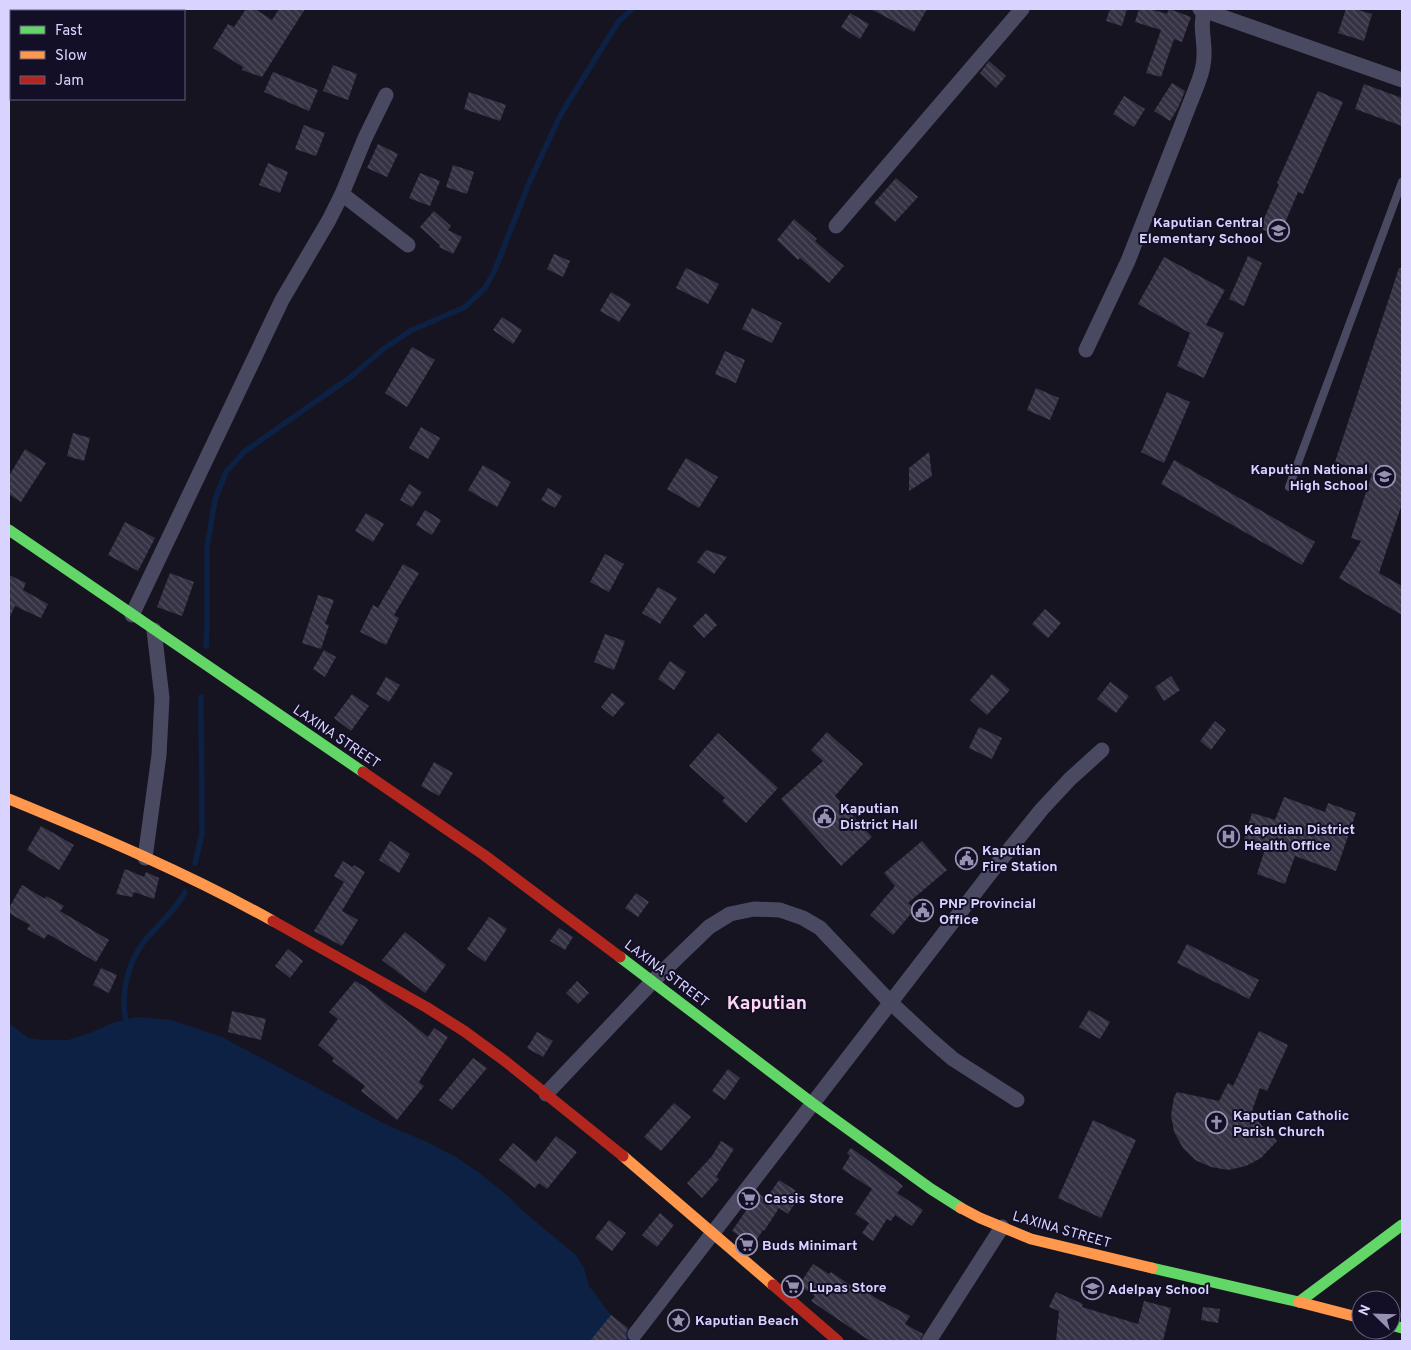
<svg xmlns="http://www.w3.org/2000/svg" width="1411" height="1350" font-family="Overpass,sans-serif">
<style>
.water{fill:#0d2144}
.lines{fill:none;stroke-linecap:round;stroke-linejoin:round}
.stream{stroke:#0d2144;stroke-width:5.5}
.building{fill:url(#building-back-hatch)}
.lane{stroke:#4a4962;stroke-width:8}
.street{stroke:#4a4962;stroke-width:15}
.fast{stroke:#63d668;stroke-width:11}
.slow{stroke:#ff974d;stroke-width:11}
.jam{stroke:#b3261e;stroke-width:11}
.labels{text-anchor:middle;stroke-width:4;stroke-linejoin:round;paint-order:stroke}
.poi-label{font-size:14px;font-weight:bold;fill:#d9d4ff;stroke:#130f26;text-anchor:start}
.street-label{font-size:14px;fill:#d9d4ff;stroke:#130f26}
.district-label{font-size:19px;font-weight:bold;fill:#ffd6f0;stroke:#130f26}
</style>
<defs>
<pattern id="building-back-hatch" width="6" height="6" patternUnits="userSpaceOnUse" patternTransform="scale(1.25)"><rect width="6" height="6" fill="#343243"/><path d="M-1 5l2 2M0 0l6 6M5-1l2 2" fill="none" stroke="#514f5f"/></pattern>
</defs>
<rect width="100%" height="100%" fill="#161421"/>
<polygon class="water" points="137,1017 172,1020 222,1037 381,1122 403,1132 427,1142 456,1157 478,1172 508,1196 524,1212 576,1255 584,1268 589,1286 611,1315 643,1341 9,1341 9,1023 28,1038 43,1040 68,1040 90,1033 115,1022"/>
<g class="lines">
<g class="stream">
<polyline points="206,646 207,626 207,547 215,500 226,472 244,452 352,376 382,350 410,331 465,307 485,288 494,272 529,183 561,114 618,22 632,9"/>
<polyline points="195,863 202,834 201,697"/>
<path d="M126,1020C120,993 128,961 146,939C159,924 176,910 185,892"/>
</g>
</g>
<g class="building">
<polygon points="246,9 255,9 272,20 279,9 305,9 262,77 242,70 243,67 213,48 228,24 234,27"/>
<polygon points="871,9 927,9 914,32"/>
<polygon points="1110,9 1127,9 1122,26 1106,21"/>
<polygon points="1139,9 1150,9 1167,14 1169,9 1191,17 1182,42 1174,39 1161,77 1146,73 1161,30 1135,22"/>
<polygon points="1346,9 1354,9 1372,14 1364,41 1338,33"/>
<polygon points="850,13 869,24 860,39 841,27"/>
<polygon points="989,61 1006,76 996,88 980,73"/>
<polygon points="333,65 357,74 348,100 323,91"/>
<polygon points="273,72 318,90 309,111 264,92"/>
<polygon points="1172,83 1185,91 1178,108 1170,121 1154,111"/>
<polygon points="1364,84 1402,98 1402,126 1355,109"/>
<polygon points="1318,91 1343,102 1303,194 1298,192 1279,237 1260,228 1279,184 1277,183"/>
<polygon points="469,92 506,105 500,121 464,109"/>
<polygon points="1124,96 1145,109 1134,127 1113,114"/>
<polygon points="304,125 325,133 316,156 295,149"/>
<polygon points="378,144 398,154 387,177 367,168"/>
<polygon points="268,163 288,172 280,193 259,185"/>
<polygon points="453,165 474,172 467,194 446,187"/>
<polygon points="420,173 440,181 430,206 409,198"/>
<polygon points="896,178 918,197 895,222 874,203"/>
<polygon points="434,211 451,226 448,230 462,237 453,254 439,247 440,245 420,227"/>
<polygon points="794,219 817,239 815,241 844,266 829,283 800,258 798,260 777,240"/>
<polygon points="554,254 570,261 563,277 547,269"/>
<polygon points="1248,256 1262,263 1244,306 1229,299"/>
<polygon points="1164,257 1225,290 1206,325 1224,333 1204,378 1177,366 1190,333 1138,304"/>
<polygon points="686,268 719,284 708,304 676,288"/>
<polygon points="1399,268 1402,268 1402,504 1379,573 1402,586 1402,615 1339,578 1361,541 1351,538 1372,474 1335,462"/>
<polygon points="611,292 631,304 619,322 600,311"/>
<polygon points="752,308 782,323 772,343 742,329"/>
<polygon points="502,317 522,330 513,344 493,330"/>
<polygon points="412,347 435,360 407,407 385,393"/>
<polygon points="725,351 745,360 736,383 715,374"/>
<polygon points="1036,388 1059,398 1050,420 1027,410"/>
<polygon points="1167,392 1190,402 1164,463 1141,452"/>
<polygon points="421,427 440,438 428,459 409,448"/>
<polygon points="73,433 90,438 84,461 67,456"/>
<polygon points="25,449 46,463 21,502 9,494 9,476"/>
<polygon points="929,452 932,476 909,491 909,468"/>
<polygon points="686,458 718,477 699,508 667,489"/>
<polygon points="1174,460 1315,542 1302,565 1161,484"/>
<polygon points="483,465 511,482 497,507 468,490"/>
<polygon points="409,484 422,492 412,507 400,500"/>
<polygon points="548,488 562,496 555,508 541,500"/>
<polygon points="425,510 441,520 432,535 416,525"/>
<polygon points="366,513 384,524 373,542 355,531"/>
<polygon points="125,522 155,538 138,571 108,555"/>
<polygon points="706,550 727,557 714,574 697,562"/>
<polygon points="605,554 624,564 609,592 590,582"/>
<polygon points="403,564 419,573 394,615 399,618 386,645 360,632 373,605 378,608"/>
<polygon points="170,573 194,582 182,616 157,607"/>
<polygon points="9,575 26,583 23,590 48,604 41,618 15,606 9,619"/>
<polygon points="658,587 677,598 660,624 642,613"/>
<polygon points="318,595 334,600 325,624 329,625 321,649 302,643"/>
<polygon points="1045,609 1061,623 1048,638 1032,624"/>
<polygon points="706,613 717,625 704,638 693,626"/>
<polygon points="605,634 625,641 614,670 594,662"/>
<polygon points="324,650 336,657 325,677 313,669"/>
<polygon points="670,661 686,672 674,690 658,679"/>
<polygon points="992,674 1010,690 987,715 970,700"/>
<polygon points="1171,676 1180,690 1164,701 1155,687"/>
<polygon points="386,677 400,685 389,702 376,694"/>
<polygon points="1110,682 1129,696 1116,713 1097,699"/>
<polygon points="612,693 625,703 613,717 601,707"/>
<polygon points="352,694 369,706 351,731 334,718"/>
<polygon points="1215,721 1226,730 1211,750 1200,741"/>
<polygon points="979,727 1002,738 992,759 969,748"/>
<polygon points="827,732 863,764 835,796 872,837 841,866 781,799 823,761 811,750"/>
<polygon points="718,733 778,788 746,823 722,801 725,798 689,766"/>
<polygon points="434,762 453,773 439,796 421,786"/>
<polygon points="1284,797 1325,812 1328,803 1356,813 1336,871 1295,856 1285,884 1257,874 1266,846 1244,840 1252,813 1275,820"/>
<polygon points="41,826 74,845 59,870 27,850"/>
<polygon points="390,841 410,854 399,873 379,860"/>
<polygon points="922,841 947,870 908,903 915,909 893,935 870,915 895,886 884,873"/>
<polygon points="343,861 352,867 354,865 365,872 342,911 358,920 342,946 314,931 344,882 334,876"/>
<polygon points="125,869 144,877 146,872 159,878 154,899 134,892 132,897 116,894"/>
<polygon points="22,885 45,899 46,896 64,906 60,911 109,940 96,962 48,934 44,939 27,929 30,925 9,913 9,908"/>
<polygon points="636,893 649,902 638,917 625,908"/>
<polygon points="489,917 507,929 485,962 467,949"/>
<polygon points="559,928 573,937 565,950 550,941"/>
<polygon points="405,932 446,965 425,993 382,960"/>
<polygon points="1187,944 1259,980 1249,999 1177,963"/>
<polygon points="288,949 303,961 290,978 275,966"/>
<polygon points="101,968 117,975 109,993 93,985"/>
<polygon points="355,981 364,986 428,1037 434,1028 448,1037 419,1082 424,1086 397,1120 361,1091 365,1086 332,1061 334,1058 318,1045 338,1019 329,1012"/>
<polygon points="577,981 589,993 578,1004 566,993"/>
<polygon points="1089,1010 1110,1022 1100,1039 1079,1027"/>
<polygon points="232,1011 266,1019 261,1040 228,1032"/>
<polygon points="1259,1031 1288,1045 1267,1091 1260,1088 1251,1114 1277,1141 1261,1158 1246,1166 1228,1170 1211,1167 1195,1160 1183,1148 1174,1132 1171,1115 1174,1097 1177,1092 1219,1101 1228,1083 1233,1086"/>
<polygon points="537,1032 553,1041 543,1057 527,1048"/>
<polygon points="473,1058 487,1068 452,1110 439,1100"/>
<polygon points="728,1069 740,1078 725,1100 712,1091"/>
<polygon points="674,1103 691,1117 661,1151 644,1137"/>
<polygon points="1093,1120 1136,1140 1101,1218 1058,1198"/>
<polygon points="556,1136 577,1152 547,1189 539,1183 535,1188 499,1160 513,1143 536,1162"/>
<polygon points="721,1141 734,1149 716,1177 719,1179 702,1198 687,1183 712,1156"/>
<polygon points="851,1148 897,1181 903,1186 897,1193 923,1210 912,1226 895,1215 891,1221 887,1219 873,1241 862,1233 869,1223 855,1214 872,1189 842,1169 850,1156 847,1153"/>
<polygon points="779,1180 801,1194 788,1214 779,1208 764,1231 763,1230 753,1245 732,1231 758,1193 766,1199"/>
<polygon points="660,1213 674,1225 657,1247 642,1235"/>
<polygon points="609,1220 626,1233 612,1251 595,1238"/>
<polygon points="813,1264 829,1274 831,1272 857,1290 859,1287 879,1300 910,1316 905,1324 923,1334 920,1341 870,1341 811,1301 815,1296 799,1285"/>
<polygon points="1056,1292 1083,1304 1082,1307 1138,1324 1144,1301 1171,1308 1163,1341 1056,1341 1059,1311 1049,1307"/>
<polygon points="1203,1307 1220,1309 1218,1323 1201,1320"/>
<polygon points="611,1315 628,1328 626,1333 627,1338 625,1341 590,1341"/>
</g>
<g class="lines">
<polyline class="lane" points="1289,487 1402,182"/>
<g class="street">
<polyline points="1200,9 1402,80"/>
<polyline points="342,194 408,245"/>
<polyline points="836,226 1022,9"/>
<path d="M1086,350L1128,261L1198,83C1201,75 1204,65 1204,56C1205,40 1199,25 1205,9"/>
<polyline points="132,615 282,300 329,220 342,194 365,138 386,95"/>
<polyline points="145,858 159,755 162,698 154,630"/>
<polyline points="546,1094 653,981 709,927 730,914 754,909 780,910 803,918 820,928 890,1002 931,1040 953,1059 1017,1100"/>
<polyline points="635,1334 995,867 1042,809 1070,779 1102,750"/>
<polyline points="929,1341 1002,1227"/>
</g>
<g class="fast">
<polyline points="9,530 363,772"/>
<polyline points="620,957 812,1103 931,1189 961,1208"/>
<polyline points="1152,1268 1299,1302"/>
<polyline points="1299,1302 1402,1225"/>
<polyline points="1391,1325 1402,1328"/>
</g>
<g class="slow">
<path d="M9,799C99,836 189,874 273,921"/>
<polyline points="623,1156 773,1285"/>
<polyline points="961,1208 980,1218 1031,1239 1152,1268"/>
<polyline points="1299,1302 1361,1318"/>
</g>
<g class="jam">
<polyline points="363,772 484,855 620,957"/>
<polyline points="273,921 426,1007 464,1031 505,1061 623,1156"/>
<polyline points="773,1285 838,1341"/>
</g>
</g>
<defs>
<symbol id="school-ring" viewBox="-11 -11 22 22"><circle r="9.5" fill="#130f26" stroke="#9591b1" stroke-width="1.5"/><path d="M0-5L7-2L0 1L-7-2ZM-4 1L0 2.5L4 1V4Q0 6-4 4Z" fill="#9591b1"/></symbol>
<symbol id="civic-ring" viewBox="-11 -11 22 22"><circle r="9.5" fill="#130f26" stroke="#9591b1" stroke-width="1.5"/><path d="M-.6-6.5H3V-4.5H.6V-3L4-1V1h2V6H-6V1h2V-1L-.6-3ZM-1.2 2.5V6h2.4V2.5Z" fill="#9591b1"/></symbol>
<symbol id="hospital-ring" viewBox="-11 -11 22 22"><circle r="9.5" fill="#130f26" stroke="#9591b1" stroke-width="1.5"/><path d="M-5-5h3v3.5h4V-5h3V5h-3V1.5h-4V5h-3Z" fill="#9591b1"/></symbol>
<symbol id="church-ring" viewBox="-11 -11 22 22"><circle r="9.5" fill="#130f26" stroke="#9591b1" stroke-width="1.5"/><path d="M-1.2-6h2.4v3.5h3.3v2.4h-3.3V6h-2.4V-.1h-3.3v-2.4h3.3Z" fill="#9591b1"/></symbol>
<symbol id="supermarket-ring" viewBox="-11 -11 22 22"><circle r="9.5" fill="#130f26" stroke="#9591b1" stroke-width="1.5"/><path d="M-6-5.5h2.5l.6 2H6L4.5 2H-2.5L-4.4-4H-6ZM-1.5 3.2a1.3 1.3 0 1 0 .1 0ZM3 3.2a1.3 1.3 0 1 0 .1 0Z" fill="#9591b1"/></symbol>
<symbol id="sight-ring" viewBox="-11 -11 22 22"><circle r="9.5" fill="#130f26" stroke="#9591b1" stroke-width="1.5"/><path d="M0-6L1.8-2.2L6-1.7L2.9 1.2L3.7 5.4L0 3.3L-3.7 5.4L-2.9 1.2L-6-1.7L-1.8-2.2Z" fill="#9591b1"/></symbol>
</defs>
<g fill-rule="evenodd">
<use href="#school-ring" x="1266" y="218" width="25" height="25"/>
<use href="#school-ring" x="1372" y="464" width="25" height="25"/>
<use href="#civic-ring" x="812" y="804" width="25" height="25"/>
<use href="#hospital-ring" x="1216" y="824" width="25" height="25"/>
<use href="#civic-ring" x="954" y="846" width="25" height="25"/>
<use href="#civic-ring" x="910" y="898" width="25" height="25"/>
<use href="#church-ring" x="1204" y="1110" width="25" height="25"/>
<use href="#supermarket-ring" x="736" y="1186" width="25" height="25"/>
<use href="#supermarket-ring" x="734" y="1232" width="25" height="25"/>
<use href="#supermarket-ring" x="780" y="1274" width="25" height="25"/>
<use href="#school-ring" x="1080" y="1276" width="25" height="25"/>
<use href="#sight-ring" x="666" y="1308" width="25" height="25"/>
</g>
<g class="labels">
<g class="poi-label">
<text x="1263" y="227" text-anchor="end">Kaputian Central<tspan x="1263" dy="16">Elementary School</tspan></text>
<text x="1368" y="474" text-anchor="end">Kaputian National<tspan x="1368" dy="16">High School</tspan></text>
<text x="840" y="813">Kaputian<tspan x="840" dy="16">District Hall</tspan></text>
<text x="1244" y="834">Kaputian District<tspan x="1244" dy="16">Health Office</tspan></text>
<text x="982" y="855">Kaputian<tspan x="982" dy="16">Fire Station</tspan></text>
<text x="939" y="908">PNP Provincial<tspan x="939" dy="16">Office</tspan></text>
<text x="1233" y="1120">Kaputian Catholic<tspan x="1233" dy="16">Parish Church</tspan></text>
<text x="764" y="1203">Cassis Store</text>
<text x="762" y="1250">Buds Minimart</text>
<text x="809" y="1292">Lupas Store</text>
<text x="1108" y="1294">Adelpay School</text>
<text x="695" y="1325">Kaputian Beach</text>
</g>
<g class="street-label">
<text transform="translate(337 736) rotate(34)" y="5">LAXINA STREET</text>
<text transform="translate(667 973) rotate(37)" y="5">LAXINA STREET</text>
<text transform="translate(1062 1229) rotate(16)" y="5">LAXINA STREET</text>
</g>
<g class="district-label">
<text x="767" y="1009">Kaputian</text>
</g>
</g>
<rect width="1411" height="1350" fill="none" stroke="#d9d4ff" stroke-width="20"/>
<rect x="10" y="10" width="175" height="90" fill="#130f26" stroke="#625e7d"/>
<rect x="20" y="26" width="25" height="8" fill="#63d668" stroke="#625e7d"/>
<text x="55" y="35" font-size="15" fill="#d9d4ff">Fast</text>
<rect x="20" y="51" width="25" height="8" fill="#ff974d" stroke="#625e7d"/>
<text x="55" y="60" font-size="15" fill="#d9d4ff">Slow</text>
<rect x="20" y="76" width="25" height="8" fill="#b3261e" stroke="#625e7d"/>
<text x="55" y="85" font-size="15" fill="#d9d4ff">Jam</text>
<g transform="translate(1376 1315) rotate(293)"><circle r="24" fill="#130f26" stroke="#625e7d"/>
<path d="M0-4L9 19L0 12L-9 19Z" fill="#9591b1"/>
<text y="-8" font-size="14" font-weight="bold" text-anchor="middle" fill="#d9d4ff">N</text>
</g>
</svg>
